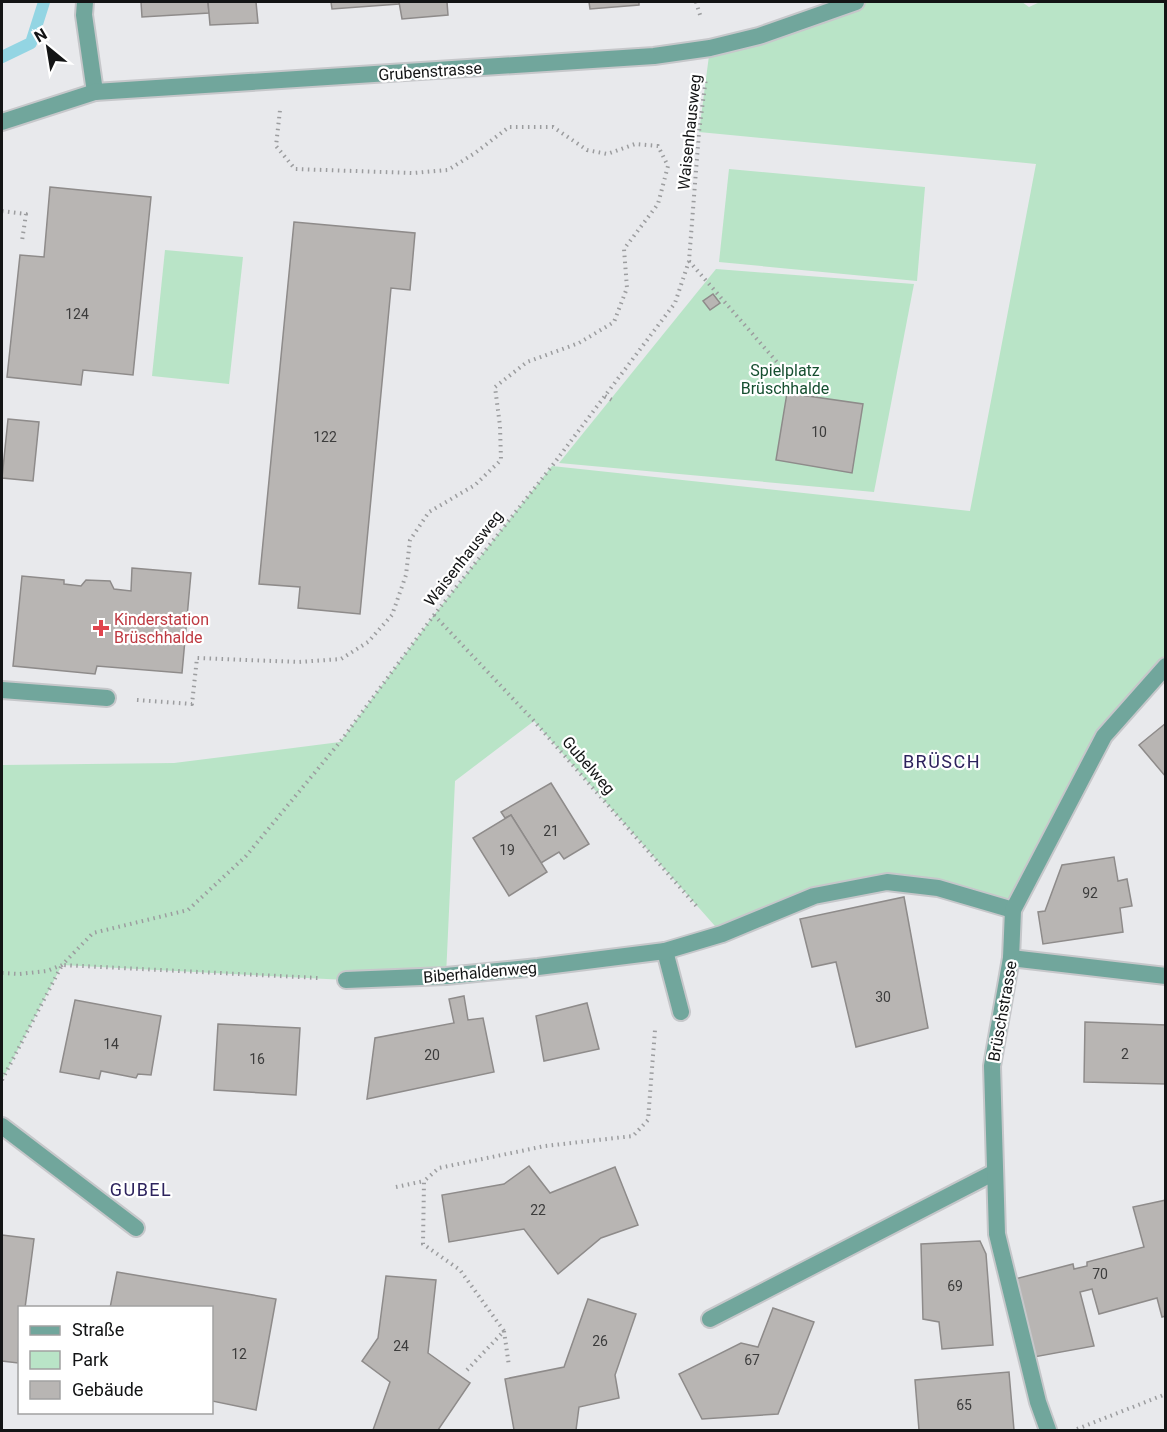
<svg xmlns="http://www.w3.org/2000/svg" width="1167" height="1432" font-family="Roboto,sans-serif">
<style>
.green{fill:#b9e4c7}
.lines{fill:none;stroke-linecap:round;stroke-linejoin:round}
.stream{stroke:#93d5e3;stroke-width:12}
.building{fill:#b8b5b3;stroke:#8e8b8a;stroke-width:1.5}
.service-casing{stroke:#c6c7ca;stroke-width:20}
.minor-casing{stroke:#c6c7ca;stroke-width:20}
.path{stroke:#9c9d9f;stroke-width:4;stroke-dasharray:1.5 4.5;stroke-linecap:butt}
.service{stroke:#71a69c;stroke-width:16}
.minor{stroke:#71a69c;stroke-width:16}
.health-dot{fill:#e0444e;stroke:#fff;stroke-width:2}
.labels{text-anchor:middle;stroke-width:4.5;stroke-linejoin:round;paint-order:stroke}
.number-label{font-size:14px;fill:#3c3c3c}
.street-label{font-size:16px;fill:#131415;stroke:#fff}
.park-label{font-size:16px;fill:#164f30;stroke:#fff}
.health-label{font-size:16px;fill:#be3a42;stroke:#fff;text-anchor:start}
.neighbourhood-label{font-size:18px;letter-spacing:1.5px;fill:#2d235d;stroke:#fff}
</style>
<rect width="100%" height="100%" fill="#e8e9ec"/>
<g class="green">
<polygon points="856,2 1022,2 1029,7 1040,2 1165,2 1165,666 1104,736 1013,910 887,882 722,934 534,721 455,781 446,976 346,980 62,965 2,1080 2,765 174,763 340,742 434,615 552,466 970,511 1036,164 699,132 710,48"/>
<polygon points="729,169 925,187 917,281 719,262"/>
<polygon points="165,250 243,257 229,384 152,376"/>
<polygon points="716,269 914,284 874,492 559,463"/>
</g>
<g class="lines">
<polyline class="stream" points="2,57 31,43 44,2"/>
</g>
<g class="building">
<polygon points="141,2 208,2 209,13 142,17"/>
<polygon points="208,2 256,2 258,23 210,25"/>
<polygon points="331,2 399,2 399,4 332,9"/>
<polygon points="399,2 447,2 448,15 402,19"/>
<polygon points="589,2 639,2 639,5 590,9"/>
<polygon points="50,187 151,197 133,375 83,370 81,385 7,377 20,255 44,257"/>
<polygon points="294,222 415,233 410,290 391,288 360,614 298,608 300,587 259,584"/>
<polygon points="713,294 720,303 710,310 703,301"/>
<polygon points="787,393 863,404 852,473 776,460"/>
<polygon points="8,419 39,422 33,481 2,478"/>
<polygon points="132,568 191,573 182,673 97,666 95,674 13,666 22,576 64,580 64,584 81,586 86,580 110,581 114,589 131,591"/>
<polygon points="1166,723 1166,777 1139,745"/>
<polygon points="551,783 589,844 564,859 559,852 541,863 511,815 505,818 501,812"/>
<polygon points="511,815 547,872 509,896 473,838"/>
<polygon points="1114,857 1118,881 1127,879 1132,906 1120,908 1123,932 1043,944 1038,912 1045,911 1062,865"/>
<polygon points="904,897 928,1028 856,1047 836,962 812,967 800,919"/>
<polygon points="464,996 468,1020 483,1018 494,1072 367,1099 375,1038 454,1023 449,999"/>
<polygon points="75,1000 161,1016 151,1075 138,1074 136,1078 101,1071 99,1079 60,1072"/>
<polygon points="587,1003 599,1049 544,1061 536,1016"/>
<polygon points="1085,1022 1166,1025 1166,1084 1084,1082"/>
<polygon points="218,1024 300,1028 296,1095 214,1090"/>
<polygon points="529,1166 550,1193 615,1167 638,1225 601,1238 558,1274 524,1229 449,1242 442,1195 504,1184"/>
<polygon points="1166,1200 1166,1316 1162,1317 1157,1298 1099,1314 1092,1289 1080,1292 1094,1346 1034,1357 1015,1279 1073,1264 1074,1269 1087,1266 1087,1262 1144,1247 1133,1207"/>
<polygon points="2,1235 34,1239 25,1308 20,1308 18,1363 2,1361"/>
<polygon points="980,1241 986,1254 993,1345 942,1349 939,1322 923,1319 921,1244"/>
<polygon points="117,1272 276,1299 256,1410 212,1401 212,1308 110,1308"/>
<polygon points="386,1276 436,1280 428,1353 470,1383 438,1430 373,1430 390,1382 362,1361 378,1338"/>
<polygon points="588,1299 636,1314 615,1375 619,1398 579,1407 576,1430 514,1430 505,1379 564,1367"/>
<polygon points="773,1308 814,1322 778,1414 702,1419 679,1374 741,1343 758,1347"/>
<polygon points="1009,1372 1014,1430 919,1430 915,1380"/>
</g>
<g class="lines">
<defs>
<g id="service">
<polyline points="2,690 107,698"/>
<polyline points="665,951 681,1012"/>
<polyline points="346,980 446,976 538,967 665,951 722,934 814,896 887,882 938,888 1013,910"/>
<polyline points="2,1126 136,1228"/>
<polyline points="710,1319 995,1172"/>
</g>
<g id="minor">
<polyline points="85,2 84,15 95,92"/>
<polyline points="2,122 95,92 654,56 710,48 759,36 856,2"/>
<polyline points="1011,958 1166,976"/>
<polyline points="1048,1430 1038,1402 997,1234 992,1066 1011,958 1013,910 1104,736 1166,666"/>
</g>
</defs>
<use href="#service" class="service-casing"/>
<use href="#minor" class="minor-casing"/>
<g class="path">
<polyline points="696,2 701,18"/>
<polyline points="2,211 26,214 22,241"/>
<polyline points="689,261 783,369"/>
<polyline points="605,396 612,400"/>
<polyline points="434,615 534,721 699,909"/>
<polyline points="137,700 192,704 197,658 299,662 341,659 368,642 392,615 406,575 410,540 429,512 475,485 501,460 500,426 495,387 527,362 579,343 614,322 627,288 624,249 658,204 668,166 658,146 635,144 607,154 587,150 553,127 509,127 475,153 448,170 413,173 295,169 276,146 280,110"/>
<polyline points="2,973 19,974 47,971 62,965 93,933 188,910 246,856 340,742 434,615 552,466 675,303 689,261 699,132 706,78"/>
<polyline points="2,1080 62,965 318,978"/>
<polyline points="396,1187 424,1181"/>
<polyline points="504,1331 509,1366"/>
<polyline points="467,1370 504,1331 460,1270 423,1244 424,1181 439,1168 545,1146 633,1136 648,1120 655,1030"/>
<polyline points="1077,1429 1166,1394"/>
</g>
<use href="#service" class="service"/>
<use href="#minor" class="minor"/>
</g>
<path class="health-dot" d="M98 619h6v6h6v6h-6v6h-6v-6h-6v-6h6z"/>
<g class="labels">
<g class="number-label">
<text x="77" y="319">124</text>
<text x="819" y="437">10</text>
<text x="325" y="442">122</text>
<text x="551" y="836">21</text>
<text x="507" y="855">19</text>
<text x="1090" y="898">92</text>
<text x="883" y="1002">30</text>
<text x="111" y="1049">14</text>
<text x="1125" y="1059">2</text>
<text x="432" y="1060">20</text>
<text x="257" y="1064">16</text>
<text x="538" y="1215">22</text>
<text x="1100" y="1279">70</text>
<text x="955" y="1291">69</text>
<text x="600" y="1346">26</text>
<text x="401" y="1351">24</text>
<text x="239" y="1359">12</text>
<text x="752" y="1365">67</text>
<text x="964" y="1410">65</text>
</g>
<g class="street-label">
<text transform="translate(430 71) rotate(-4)" y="6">Grubenstrasse</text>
<text transform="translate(689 132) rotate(-84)" y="6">Waisenhausweg</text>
<text transform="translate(463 558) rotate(-52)" y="6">Waisenhausweg</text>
<text transform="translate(589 765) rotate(49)" y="6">Gubelweg</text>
<text transform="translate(480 972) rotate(-5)" y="6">Biberhaldenweg</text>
<text transform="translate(1002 1011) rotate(-80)" y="6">Brüschstrasse</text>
</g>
<g class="park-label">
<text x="785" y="376">Spielplatz<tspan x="785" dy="18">Brüschhalde</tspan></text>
</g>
<g class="health-label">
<text x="114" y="625">Kinderstation<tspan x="114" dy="18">Brüschhalde</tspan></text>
</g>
<g class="neighbourhood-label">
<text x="942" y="768">BRÜSCH</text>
<text x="141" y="1196">GUBEL</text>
</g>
</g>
<rect width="1167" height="1432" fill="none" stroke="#131415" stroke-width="6"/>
<rect x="18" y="1306" width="195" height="108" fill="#ffffff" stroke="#a1a1a1" stroke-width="1.5"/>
<rect x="30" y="1326" width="30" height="9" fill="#71a69c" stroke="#a1a1a1" stroke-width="1.5"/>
<text x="72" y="1336" font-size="18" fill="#131415">Straße</text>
<rect x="30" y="1351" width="30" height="18" fill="#b9e4c7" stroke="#a1a1a1" stroke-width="1.5"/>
<text x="72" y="1366" font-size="18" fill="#131415">Park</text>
<rect x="30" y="1381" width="30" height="18" fill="#b8b5b3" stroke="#a1a1a1" stroke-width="1.5"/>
<text x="72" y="1396" font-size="18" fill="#131415">Gebäude</text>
<g transform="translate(48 48) rotate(330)" stroke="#ffffff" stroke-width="4.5" paint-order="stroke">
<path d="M0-4.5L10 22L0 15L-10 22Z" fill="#131415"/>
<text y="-9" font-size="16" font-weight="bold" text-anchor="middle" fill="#131415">N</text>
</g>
</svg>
